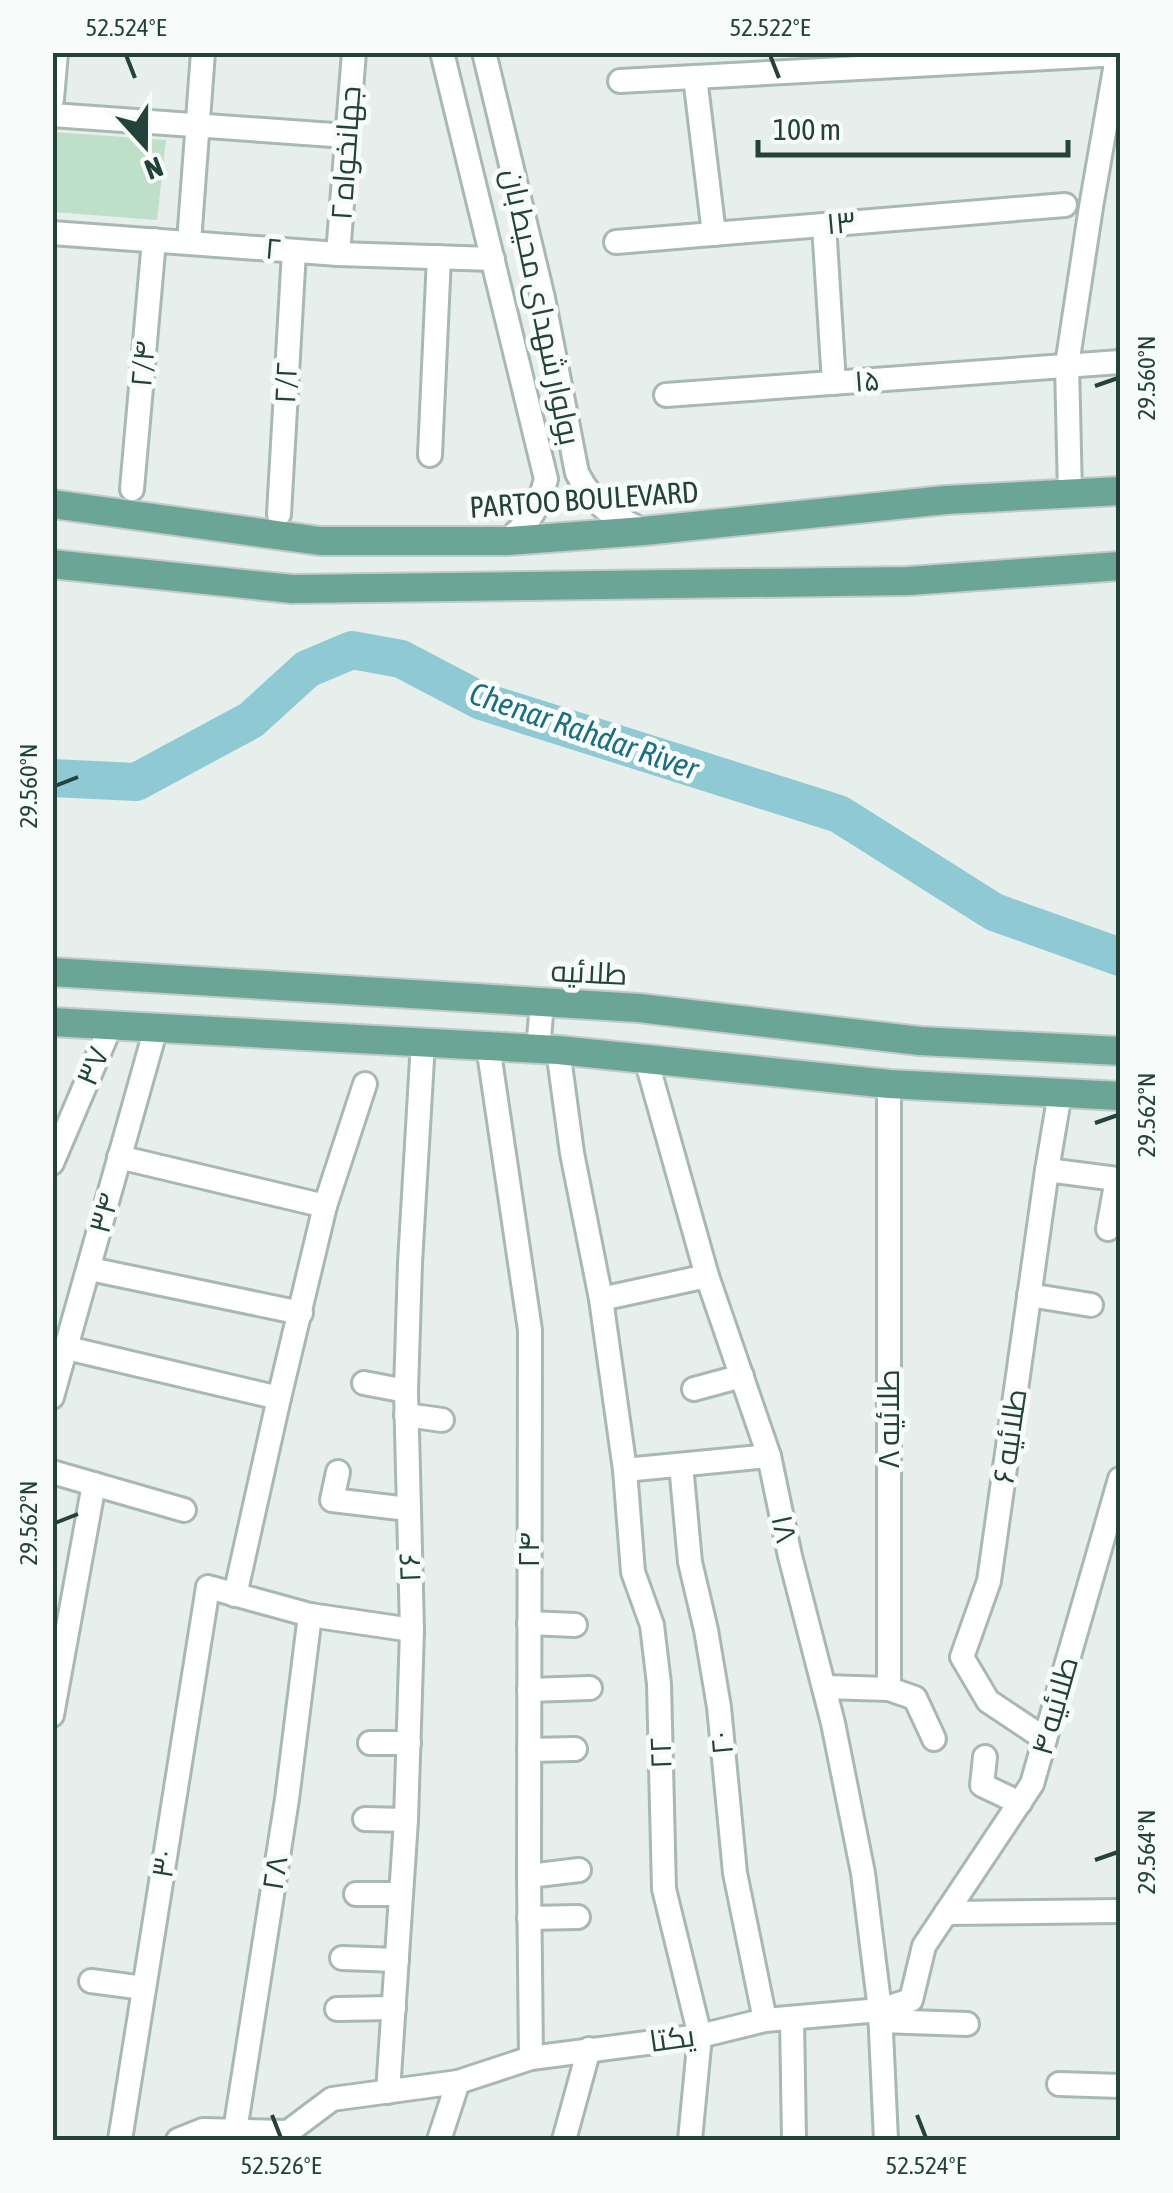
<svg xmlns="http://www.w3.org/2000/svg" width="1173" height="2193" font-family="'Asap Condensed',Cairo,sans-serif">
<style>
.green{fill:#bfe0c8}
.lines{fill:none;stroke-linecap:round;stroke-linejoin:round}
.river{stroke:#8ec9d4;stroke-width:38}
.minor-casing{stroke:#a8b8b2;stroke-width:28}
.major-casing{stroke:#c2cac8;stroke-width:32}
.minor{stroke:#fff;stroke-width:22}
.major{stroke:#6aa596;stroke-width:28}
.ticks{fill:none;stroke:#24423a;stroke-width:4}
.labels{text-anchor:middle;stroke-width:10;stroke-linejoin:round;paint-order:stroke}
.street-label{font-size:30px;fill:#24423a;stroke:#f7fbf9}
.water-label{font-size:32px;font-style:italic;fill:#1c6f80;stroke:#f7fbf9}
.neatline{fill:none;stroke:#24423a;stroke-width:4}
.ticks-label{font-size:25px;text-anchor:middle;fill:#24423a}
</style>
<rect width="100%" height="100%" fill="#e6efeb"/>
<polygon class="green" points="53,132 166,140 157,220 53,212"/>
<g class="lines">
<polyline class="river" points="52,778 136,782 251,720 307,669 352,650 401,659 481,701 839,814 994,912 1120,957"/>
<defs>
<g id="minor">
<path d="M442,52L546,479C538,510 531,520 507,541"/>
<path d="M484,52L543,298L577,473C594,506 611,515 644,531"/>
<polyline points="695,77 714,234"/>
<polyline points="620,81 1120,54"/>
<polyline points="52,99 56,52"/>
<polyline points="52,115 347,136"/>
<polyline points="824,225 834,383"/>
<polyline points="52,233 338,254 493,259"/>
<polyline points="189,242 203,52"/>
<polyline points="616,242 1065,205"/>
<polyline points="338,254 354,52"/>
<polyline points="666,395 1120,362"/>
<polyline points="430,455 439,257"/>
<polyline points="132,489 154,240"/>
<polyline points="1070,494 1067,365 1091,207 1118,52"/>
<polyline points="279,514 294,251"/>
<polyline points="488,1046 530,1330 529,1876 531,2058"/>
<polyline points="538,1050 542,1003"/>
<polyline points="558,1050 572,1153 601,1299 625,1470 633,1572 652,1625 659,1684 664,1889 700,2036 690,2140"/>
<polyline points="646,1059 707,1276 769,1456 790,1556 833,1723 863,1873 880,2010 886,2140"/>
<polyline points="119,1157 325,1206"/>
<polyline points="52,1163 111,1025"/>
<polyline points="1047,1170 1117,1179 1108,1229"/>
<polyline points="90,1269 301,1313"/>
<polyline points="1029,1295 1091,1305"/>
<polyline points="601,1299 707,1276"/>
<polyline points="67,1348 279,1398"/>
<polyline points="364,1383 406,1391"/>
<polyline points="694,1389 742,1376"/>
<polyline points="52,1397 156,1028"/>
<polyline points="406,1415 442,1420"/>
<polyline points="681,1465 690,1562 706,1630 719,1707 735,1873 765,2020"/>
<polyline points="625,1470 769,1456"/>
<polyline points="52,1472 184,1510"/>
<polyline points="338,1472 332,1500 408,1509"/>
<polyline points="235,1595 279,1398 325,1206 365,1084"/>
<polyline points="529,1623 575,1625"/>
<polyline points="824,1687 889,1689 889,1084"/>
<polyline points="889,1689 915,1698 934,1739"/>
<polyline points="529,1690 590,1688"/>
<polyline points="52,1715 94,1484"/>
<polyline points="1045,1739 988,1701 962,1657 989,1581 1047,1170 1060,1093"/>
<polyline points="370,1743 409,1743"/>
<polyline points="529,1750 575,1749"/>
<polyline points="985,1757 982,1785 1020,1803"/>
<polyline points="365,1819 406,1820"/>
<polyline points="529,1876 579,1870"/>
<polyline points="356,1894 401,1894"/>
<polyline points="946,1913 1120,1911"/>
<polyline points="529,1918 578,1917"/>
<polyline points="342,1958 397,1960"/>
<polyline points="91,1981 144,1988"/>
<polyline points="337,2009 394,2008"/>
<polyline points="792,2018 794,2140"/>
<polyline points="880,2021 967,2024"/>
<polyline points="1059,2084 1120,2086"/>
<polyline points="388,2092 406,1820 412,1630 406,1391 410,1263 423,1042"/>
<polyline points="235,2131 287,1799 310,1615"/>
<polyline points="120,2140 208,1587 310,1615 412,1630"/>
<polyline points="178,2140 203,2130 288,2132 332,2099 458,2082 531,2058 700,2036 765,2020 880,2010 911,2000 924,1946 1032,1784 1120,1479"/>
<polyline points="439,2140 458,2082"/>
<polyline points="564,2140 589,2049"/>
</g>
<g id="major">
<polyline points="52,504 320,541 507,541 644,531 945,500 1120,491"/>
<polyline points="52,564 292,589 908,581 1120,566"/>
<polyline points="52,972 639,1008 920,1041 1120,1051"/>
<polyline points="52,1022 558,1050 889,1084 1120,1096"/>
</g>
</defs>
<use href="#minor" class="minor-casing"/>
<use href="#major" class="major-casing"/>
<use href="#minor" class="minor"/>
<use href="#major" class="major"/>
</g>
<path class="ticks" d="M126,55L135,78M770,55L779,78M1095,386L1118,378M55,786L78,777M1095,1123L1118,1115M55,1523L78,1514M1095,1860L1118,1852M272,2115L281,2138M917,2115L926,2138"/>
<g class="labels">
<g class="street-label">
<text transform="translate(346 153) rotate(-86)" y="10">جهانخواه ۲</text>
<text transform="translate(841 223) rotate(-5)" y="10">۱۳</text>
<text transform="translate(273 249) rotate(5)" y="10">۲</text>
<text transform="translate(541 307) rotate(78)" y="10">بولوار شهدای محیط بان</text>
<text transform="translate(143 364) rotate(-85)" y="10">۲/۴</text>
<text transform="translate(867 381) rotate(-4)" y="10">۱۵</text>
<text transform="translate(286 383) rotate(-87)" y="10">۲/۲</text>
<text transform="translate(584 500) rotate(-4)" y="10">PARTOO BOULEVARD</text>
<text transform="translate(589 973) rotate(3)" y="10">طلائیه</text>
<text transform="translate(93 1066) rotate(-67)" y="10">۳۷</text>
<text transform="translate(104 1213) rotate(-75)" y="10">۳۴</text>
<text transform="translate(889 1419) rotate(-90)" y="10">طلائیه ۸</text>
<text transform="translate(1010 1436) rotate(-82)" y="10">طلائیه ۶</text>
<text transform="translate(784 1529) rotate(78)" y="10">۱۸</text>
<text transform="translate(529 1550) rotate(-90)" y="10">۲۴</text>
<text transform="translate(410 1567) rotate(-92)" y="10">۲۶</text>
<text transform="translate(1055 1706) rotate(-74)" y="10">طلائیه ۴</text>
<text transform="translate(722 1743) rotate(-95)" y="10">۲۰</text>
<text transform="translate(661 1753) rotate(-92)" y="10">۲۲</text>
<text transform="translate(164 1864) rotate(-81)" y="10">۳۰</text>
<text transform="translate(275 1873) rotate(-81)" y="10">۲۸</text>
<text transform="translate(672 2039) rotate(-8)" y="10">یکتا</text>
</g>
<g class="water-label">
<text transform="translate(584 731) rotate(19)" y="11">Chenar Rahdar River</text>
</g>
</g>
<rect width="1173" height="2193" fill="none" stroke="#f7fbf9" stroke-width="110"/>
<g transform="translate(145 145) rotate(159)" stroke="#f7fbf9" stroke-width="8" paint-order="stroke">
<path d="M0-8L18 38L0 25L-18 38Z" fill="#24423a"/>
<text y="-15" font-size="28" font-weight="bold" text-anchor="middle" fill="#24423a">N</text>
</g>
<path d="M758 140v15h310v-15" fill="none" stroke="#24423a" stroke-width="5"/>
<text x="773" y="140" font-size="30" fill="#24423a" stroke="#f7fbf9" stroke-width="8" paint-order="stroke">100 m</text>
<rect x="55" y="55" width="1063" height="2083" class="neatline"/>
<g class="ticks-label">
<text x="126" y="36">52.524°E</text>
<text x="770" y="36">52.522°E</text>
<text transform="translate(1146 378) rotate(-90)" y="9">29.560°N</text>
<text transform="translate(28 786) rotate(-90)" y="9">29.560°N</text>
<text transform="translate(1146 1115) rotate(-90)" y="9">29.562°N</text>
<text transform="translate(28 1523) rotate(-90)" y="9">29.562°N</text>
<text transform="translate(1146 1852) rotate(-90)" y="9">29.564°N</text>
<text x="281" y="2174">52.526°E</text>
<text x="926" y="2174">52.524°E</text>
</g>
</svg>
